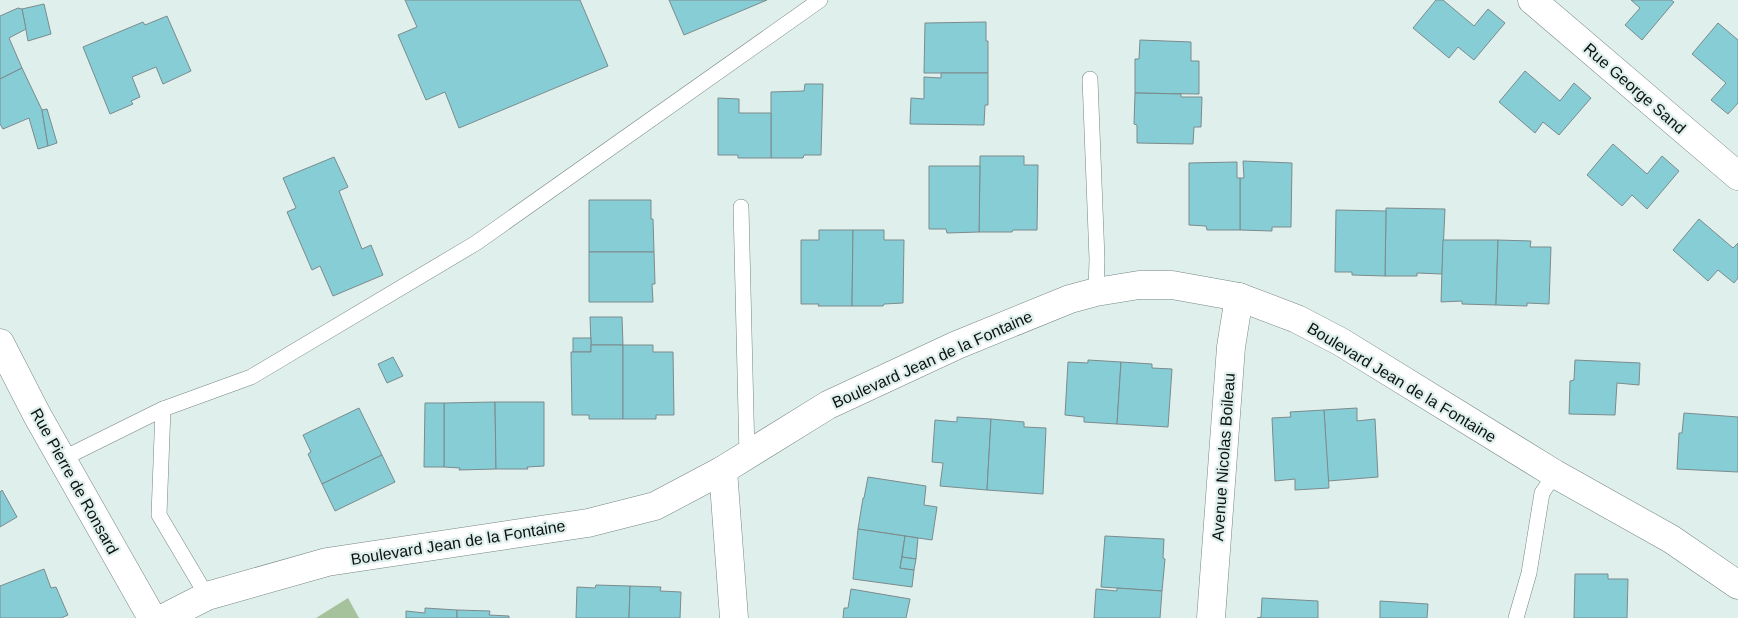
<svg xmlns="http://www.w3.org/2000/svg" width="1738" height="618" font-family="Arial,sans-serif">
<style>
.green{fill:#a6c29d}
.building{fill:#86cdd6;stroke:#7c8b8d}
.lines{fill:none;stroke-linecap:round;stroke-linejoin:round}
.lane-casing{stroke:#778683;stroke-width:16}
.street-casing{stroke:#778683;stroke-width:29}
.lane{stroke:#fff;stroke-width:15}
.street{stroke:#fff;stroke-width:28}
.labels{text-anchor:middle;stroke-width:4.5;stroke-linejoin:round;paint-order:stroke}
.street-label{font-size:16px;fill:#0d1312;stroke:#deefec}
</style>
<rect width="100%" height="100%" fill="#deefec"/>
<polygon class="green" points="348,598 359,618 316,618"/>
<g class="building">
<polygon points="405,0 580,0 608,66 459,128 445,92 426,100 398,35 417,27"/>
<polygon points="669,0 767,0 684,35"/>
<polygon points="1436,0 1443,0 1474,26 1488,9 1505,23 1474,60 1458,47 1449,58 1413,28"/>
<polygon points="1631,0 1671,0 1674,2 1642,40 1625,25 1640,8"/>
<polygon points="44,4 51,34 28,41 22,9"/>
<polygon points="18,8 22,9 26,29 9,38 22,68 0,79 0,16"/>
<polygon points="167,16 191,71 163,84 156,67 132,77 140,97 131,101 133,104 110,114 83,47 143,22 145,25"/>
<polygon points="986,22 986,41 988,41 988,73 924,73 925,23"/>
<polygon points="1718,23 1738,40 1738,103 1728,114 1711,100 1726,83 1692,54"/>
<polygon points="1140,40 1191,42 1191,61 1199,61 1199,94 1135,93 1135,59 1139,59"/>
<polygon points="22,68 42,110 48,146 38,149 29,118 3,129 0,124 0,79"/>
<polygon points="1525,71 1560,101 1574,83 1591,98 1559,135 1543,122 1535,133 1499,102"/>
<polygon points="941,73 988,73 988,105 985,105 984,125 910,124 911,98 924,99 924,77 941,78"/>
<polygon points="805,84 823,84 821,155 804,155 803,158 771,158 771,92 804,91"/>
<polygon points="1135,93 1181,94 1181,97 1202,97 1201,127 1194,127 1193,144 1137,143 1137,125 1134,124"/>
<polygon points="718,98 739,99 739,113 771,113 771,158 738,158 738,155 718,155"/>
<polygon points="47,109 57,143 48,146 42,110"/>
<polygon points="1613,144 1647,174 1662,156 1679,171 1647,209 1632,195 1622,206 1587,175"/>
<polygon points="980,156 1024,156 1024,165 1038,165 1037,230 1013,230 1012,232 979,232"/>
<polygon points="334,157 348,187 339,191 362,249 371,245 383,275 333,296 320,266 312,270 287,212 296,208 283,178"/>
<polygon points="1243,161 1292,163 1291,227 1272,227 1272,231 1240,230 1240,178 1244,178"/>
<polygon points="1237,162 1237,178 1240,178 1240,230 1207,230 1206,226 1189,225 1189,163"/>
<polygon points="929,166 980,166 979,232 947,233 946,229 929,229"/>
<polygon points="589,200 651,200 651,219 653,219 654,252 589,252"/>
<polygon points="1386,208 1445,209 1442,274 1417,273 1417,276 1385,276"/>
<polygon points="1336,210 1386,211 1385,276 1352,275 1352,272 1335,272"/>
<polygon points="1699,219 1733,248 1738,243 1738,278 1734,283 1718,270 1708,281 1673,250"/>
<polygon points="819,230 853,230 852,306 818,306 819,304 801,304 801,240 819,240"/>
<polygon points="853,230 884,230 884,240 904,240 903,303 884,304 883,306 852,306"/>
<polygon points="1443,240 1498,240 1496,305 1462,304 1462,301 1441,302"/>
<polygon points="1498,240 1531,241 1530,247 1551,247 1549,304 1527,303 1527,306 1496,305"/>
<polygon points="589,252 654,252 655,284 652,284 653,302 589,302"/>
<polygon points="590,317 622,317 623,345 591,345"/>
<rect x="573" y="338" width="18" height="14"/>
<polygon points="591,345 623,345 623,419 589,419 589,415 572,415 571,352 591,352"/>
<polygon points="623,345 653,345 653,352 673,352 674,415 656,415 656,419 623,419"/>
<polygon points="393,357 403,376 387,383 378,364"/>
<polygon points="1088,360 1121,362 1117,424 1084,422 1084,417 1065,415 1068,362 1088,363"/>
<polygon points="1575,360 1640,363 1639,385 1617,383 1615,415 1569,414 1570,381 1574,380"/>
<polygon points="1121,362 1152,364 1152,368 1172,369 1168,427 1117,424"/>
<polygon points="495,402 496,469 459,470 460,468 444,467 444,403"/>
<polygon points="495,402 544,402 544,466 527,467 528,469 496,469"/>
<polygon points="425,403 444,403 444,467 424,467"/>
<polygon points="359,408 382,455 322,484 308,454 311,452 303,435"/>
<polygon points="1357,408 1357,421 1375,419 1378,477 1328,481 1324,410"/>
<polygon points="1324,410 1329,488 1295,490 1295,479 1275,481 1272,418 1291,417 1290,412"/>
<polygon points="1684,413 1738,417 1738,472 1677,469 1679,433 1682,433"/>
<polygon points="957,417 991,419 987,490 940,486 943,463 932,462 935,420 957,422"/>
<polygon points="991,419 1024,422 1024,427 1046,428 1043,494 987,490"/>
<polygon points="382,455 395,482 335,511 322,484"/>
<polygon points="868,477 926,486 924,505 937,507 932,540 858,529 863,498 864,498"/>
<polygon points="2,490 17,517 0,527 0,492"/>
<polygon points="858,529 905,536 900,568 914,570 912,587 853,579"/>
<polygon points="905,536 918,538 916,559 902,557"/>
<polygon points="1105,536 1164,539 1163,558 1165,559 1162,591 1101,587"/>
<polygon points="902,557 916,559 914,570 900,568"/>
<polygon points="44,569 51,588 56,587 68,615 61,618 0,618 0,586"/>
<polygon points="1575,574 1608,574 1608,579 1628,579 1627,618 1574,618"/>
<polygon points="596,585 630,586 629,618 576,618 577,587 595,588"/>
<polygon points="630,586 661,587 660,591 681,592 680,618 629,618"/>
<polygon points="1117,588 1162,591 1160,618 1094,618 1096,589 1117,591"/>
<polygon points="851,589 910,599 906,618 843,618 844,608 848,608"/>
<polygon points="1262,598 1318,601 1318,618 1257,618 1261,617"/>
<polygon points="1380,601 1428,604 1427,618 1380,618"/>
<polygon points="425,608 457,610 457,618 406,618 406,611 425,613"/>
<polygon points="457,610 490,611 489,615 509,616 509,618 457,618"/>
</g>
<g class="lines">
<defs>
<g id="lane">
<polyline points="1090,79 1097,259 1096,292"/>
<polyline points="741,207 747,455"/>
<polyline points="163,409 251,377 476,243 820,0"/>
<polyline points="62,459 163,409 159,515 207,596"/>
<polyline points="1516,618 1529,573 1542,493 1555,474"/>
</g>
<g id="street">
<polyline points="1532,0 1738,176"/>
<polyline points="0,343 37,415 152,618"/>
<polyline points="723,470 734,618"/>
<polyline points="164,618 207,596 327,562 588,523 655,506 723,470 828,405 957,345 1070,299 1096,292 1139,285 1172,285 1239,297 1297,319 1341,342 1555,474 1671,539 1738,585"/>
<polyline points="1211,618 1231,347 1239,297"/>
</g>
</defs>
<use href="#lane" class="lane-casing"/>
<use href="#street" class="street-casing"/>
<use href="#lane" class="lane"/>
<use href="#street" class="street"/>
</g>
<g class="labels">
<g class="street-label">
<text transform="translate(1635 88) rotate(41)" y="6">Rue George Sand</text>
<text transform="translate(932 359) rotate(-24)" y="6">Boulevard Jean de la Fontaine</text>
<text transform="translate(1402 382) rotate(31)" y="6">Boulevard Jean de la Fontaine</text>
<text transform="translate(1223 457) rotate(-86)" y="6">Avenue Nicolas Boileau</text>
<text transform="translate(75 481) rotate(61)" y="6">Rue Pierre de Ronsard</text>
<text transform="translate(458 542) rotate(-9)" y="6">Boulevard Jean de la Fontaine</text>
</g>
</g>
</svg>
